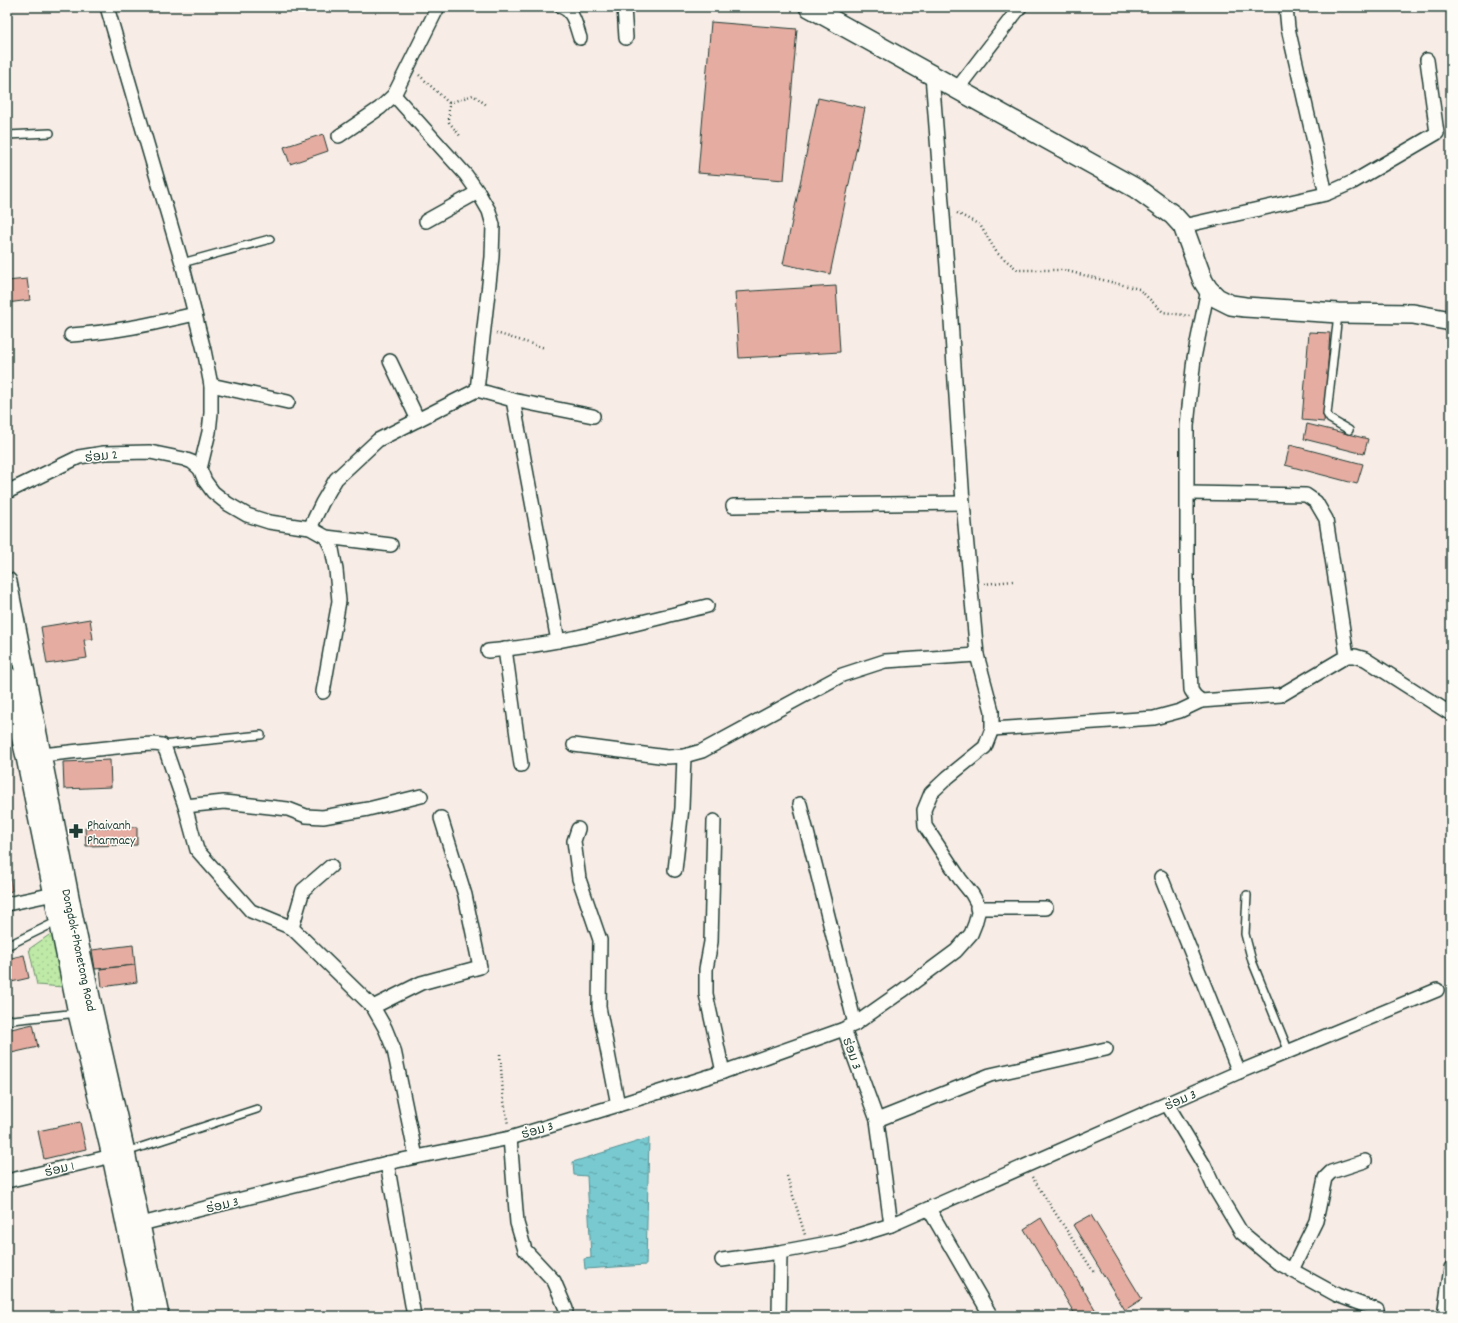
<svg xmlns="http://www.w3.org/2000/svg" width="1458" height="1323" font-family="Dekko,'Noto Sans Lao',sans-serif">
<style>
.grass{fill:url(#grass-dots);stroke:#6e936d}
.water{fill:url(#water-ripples);stroke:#549192}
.building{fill:#e5aca1;stroke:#1f3d34}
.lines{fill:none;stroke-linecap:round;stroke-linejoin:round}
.lane-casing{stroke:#1f3d34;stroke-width:10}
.street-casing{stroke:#1f3d34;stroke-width:16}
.secondary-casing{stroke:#1f3d34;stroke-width:22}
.path{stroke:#1f3d34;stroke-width:2.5;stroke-dasharray:1 3;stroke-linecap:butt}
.lane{stroke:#fdfcf7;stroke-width:7}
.street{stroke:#fdfcf7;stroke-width:13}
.secondary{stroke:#fdfcf7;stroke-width:19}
.labels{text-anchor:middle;stroke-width:3;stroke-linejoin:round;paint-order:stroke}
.street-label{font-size:13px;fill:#1f3d34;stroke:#fdfcf7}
.poi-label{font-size:13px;fill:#1f3d34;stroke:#fdfcf7;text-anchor:start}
</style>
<defs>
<pattern id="grass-dots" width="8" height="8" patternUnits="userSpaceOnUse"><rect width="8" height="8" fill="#bee9a6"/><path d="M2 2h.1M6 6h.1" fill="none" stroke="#a3c990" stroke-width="1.8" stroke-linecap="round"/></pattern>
<pattern id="water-ripples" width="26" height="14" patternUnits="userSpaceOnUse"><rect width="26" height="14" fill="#78c9d0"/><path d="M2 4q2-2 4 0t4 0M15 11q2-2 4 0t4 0" fill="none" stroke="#62a4aa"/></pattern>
</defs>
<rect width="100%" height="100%" fill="#f8ece6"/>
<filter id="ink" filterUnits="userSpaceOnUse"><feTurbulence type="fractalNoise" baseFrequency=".025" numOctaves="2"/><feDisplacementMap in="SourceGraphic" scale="8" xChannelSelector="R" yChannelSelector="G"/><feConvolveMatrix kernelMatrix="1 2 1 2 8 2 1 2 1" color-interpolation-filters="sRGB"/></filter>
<g filter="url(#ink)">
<polygon class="grass" points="52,933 63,987 37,985 29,949"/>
<polygon class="water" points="649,1138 646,1265 585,1269 584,1259 591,1258 587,1176 574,1175 573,1162"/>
<g class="building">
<polygon points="711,22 797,29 784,180 698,173"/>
<polygon points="818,98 865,108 830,274 783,264"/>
<polygon points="323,134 328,151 290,164 284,147"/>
<polygon points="27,279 30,300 7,303 7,281"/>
<polygon points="836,286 840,352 739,358 735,292"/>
<polygon points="1309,332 1330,333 1324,422 1302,420"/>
<polygon points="1307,424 1368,439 1364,454 1304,439"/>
<polygon points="1290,445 1363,464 1357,484 1285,465"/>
<polygon points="90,619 93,639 84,640 87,658 47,664 41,627"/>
<polygon points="110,760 111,787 64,789 63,762"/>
<polygon points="137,827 137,845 86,846 85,828"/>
<polygon points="7,852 12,891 7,892"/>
<polygon points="133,945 135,965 95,969 92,950"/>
<polygon points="24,955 29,978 7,983 7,959"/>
<polygon points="135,965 137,982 102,987 100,969"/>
<polygon points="33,1024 38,1047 7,1054 7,1030"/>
<polygon points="80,1122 86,1149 44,1159 38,1131"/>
<polygon points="1091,1215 1142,1299 1125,1310 1073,1225"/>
<polygon points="1041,1218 1099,1316 1076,1316 1024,1229"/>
</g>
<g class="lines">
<defs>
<g id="lane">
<polyline points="7,135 50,133"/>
<polyline points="182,263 270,239"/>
<polyline points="1338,314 1327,414 1330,419 1349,430"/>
<polyline points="162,745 261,735"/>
<polyline points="1247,895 1245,934 1252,961 1289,1052"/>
<polyline points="7,946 58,921"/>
<polyline points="7,1018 12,1020 78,1013"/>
<polyline points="126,1152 257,1109"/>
</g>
<g id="street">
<polyline points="107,7 182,263 204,350 211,385 211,413 209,432 200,469 205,481 213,492 228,504 247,515 269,522 310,528 326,537 391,545"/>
<path d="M562,7C574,11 576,27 580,38"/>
<polyline points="624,7 626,38"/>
<polyline points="1286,7 1288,28 1326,194"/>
<polyline points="957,89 1020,7"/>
<polyline points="394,95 466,175 478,192 489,211 493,225 492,257 477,390"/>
<polyline points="339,136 380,108 394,95 438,7"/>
<polyline points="426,221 478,192"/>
<polyline points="1183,226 1326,194 1353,182 1437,133 1427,60"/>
<polyline points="1208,289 1194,358 1187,426 1187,599 1191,690 1195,696 1201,701 1281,695 1347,656 1355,656 1365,659 1451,714"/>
<path d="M71,335C115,332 152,324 195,314"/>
<polyline points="390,361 418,420"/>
<polyline points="211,385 288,402"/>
<polyline points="513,400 558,641"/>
<polyline points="7,492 79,457 104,453 150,452 184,459 192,462 200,469"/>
<polyline points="1188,493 1306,495 1316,502 1326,519 1347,656"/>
<polyline points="733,506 963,503"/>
<polyline points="310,528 322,503 336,479 378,440 477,390 513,400 593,416"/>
<polyline points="505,649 521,765"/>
<path d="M488,651C560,645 636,623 707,606"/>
<polyline points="323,692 339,601 336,570 332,549 326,537"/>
<polyline points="992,729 1154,718 1180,711 1201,701"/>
<polyline points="574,745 667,757 684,756 702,751 842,675 885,661 977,655"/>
<polyline points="42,755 135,745 154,744 162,745 166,751 185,806 197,850 251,911 292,928 373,1007 385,1028 394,1050 416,1157"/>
<polyline points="800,804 855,1024"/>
<polyline points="185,806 224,802 288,809 306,816 323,817 368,809 421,796"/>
<polyline points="714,821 711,942 706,969 706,994 723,1072"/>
<polyline points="578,829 574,841 579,879 600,940 599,1007 618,1105"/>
<polyline points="675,870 682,808 684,756"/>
<polyline points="1161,877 1239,1072"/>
<polyline points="7,904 54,894"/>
<polyline points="977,908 1046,908"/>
<polyline points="292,928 303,890 331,866"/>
<polyline points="373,1007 421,983 480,967 465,895 441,818"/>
<polyline points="844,1029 877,1120 891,1225 1239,1072 1437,990"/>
<polyline points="1167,1104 1204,1165 1214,1187 1241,1232 1277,1262 1337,1295 1377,1310"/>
<polyline points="877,1120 990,1075 1106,1049"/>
<polyline points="510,1138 517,1223 525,1250 554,1281 566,1309 565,1316"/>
<polyline points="387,1163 414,1316"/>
<polyline points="7,1181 112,1156"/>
<polyline points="929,1209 991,1316"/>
<polyline points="133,1226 387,1163 510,1138 618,1105 723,1072 844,1029 855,1024 902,991 956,951 971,934 975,924 978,913 977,903 972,894 960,879 925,826 924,810 931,793 948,777 985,747 992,729 992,711 977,655 963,503 950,305 932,75"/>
<polyline points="722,1260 780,1252 839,1241 891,1225"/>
<polyline points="1292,1270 1316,1221 1325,1178 1331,1172 1365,1161"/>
<polyline points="779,1316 780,1252"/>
<polyline points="1444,1316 1451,1268"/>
</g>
<g id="secondary">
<polyline points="809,7 1137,189 1173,215 1183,226 1203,281 1208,289 1217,298 1231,305 1245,307 1338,313 1413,314 1451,321"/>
<polyline points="7,582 73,917 93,1011 125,1152 159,1316"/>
<polyline points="7,676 26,757 78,1013 112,1156 145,1316"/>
</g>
</defs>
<use href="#lane" class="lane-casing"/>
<use href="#street" class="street-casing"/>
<use href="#secondary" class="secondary-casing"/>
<g class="path">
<polyline points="419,75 449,103 449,122 461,137"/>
<polyline points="449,103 473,95 488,106"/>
<polyline points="957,213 980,225 997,253 1018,270 1063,270 1139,289 1163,312 1190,316"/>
<polyline points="496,333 545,348"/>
<polyline points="984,584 1013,581"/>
<polyline points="500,1054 503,1095 508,1125"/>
<polyline points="787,1176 805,1235"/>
<polyline points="1032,1177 1095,1274"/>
</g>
<use href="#lane" class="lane"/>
<use href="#street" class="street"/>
<use href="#secondary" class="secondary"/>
</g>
</g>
<defs>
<symbol id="pharmacy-bare" viewBox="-9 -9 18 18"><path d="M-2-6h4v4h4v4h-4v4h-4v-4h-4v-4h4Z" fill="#1f3d34" stroke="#fdfcf7" stroke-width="2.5" paint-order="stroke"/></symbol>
</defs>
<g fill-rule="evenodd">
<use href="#pharmacy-bare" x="66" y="821" width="20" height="20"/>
</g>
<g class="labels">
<g class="street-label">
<text transform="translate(101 455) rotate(-6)" y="5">ຮ່ອມ 2</text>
<text transform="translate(80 950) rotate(78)" y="5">Dongdok-Phonetong Road</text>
<text transform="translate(853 1053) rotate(70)" y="5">ຮ່ອມ 3</text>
<text transform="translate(1180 1099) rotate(-24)" y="5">ຮ່ອມ 3</text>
<text transform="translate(537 1129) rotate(-17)" y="5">ຮ່ອມ 3</text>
<text transform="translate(59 1168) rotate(-14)" y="5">ຮ່ອມ 1</text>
<text transform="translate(222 1204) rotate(-14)" y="5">ຮ່ອມ 3</text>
</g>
<g class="poi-label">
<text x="87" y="829">Phaivanh<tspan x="87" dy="15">Pharmacy</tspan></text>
</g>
</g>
<rect width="1458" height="1323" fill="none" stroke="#fdfcf7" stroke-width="24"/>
<rect x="12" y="12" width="1434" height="1299" fill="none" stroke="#1f3d34" stroke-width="1.5" filter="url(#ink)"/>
</svg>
